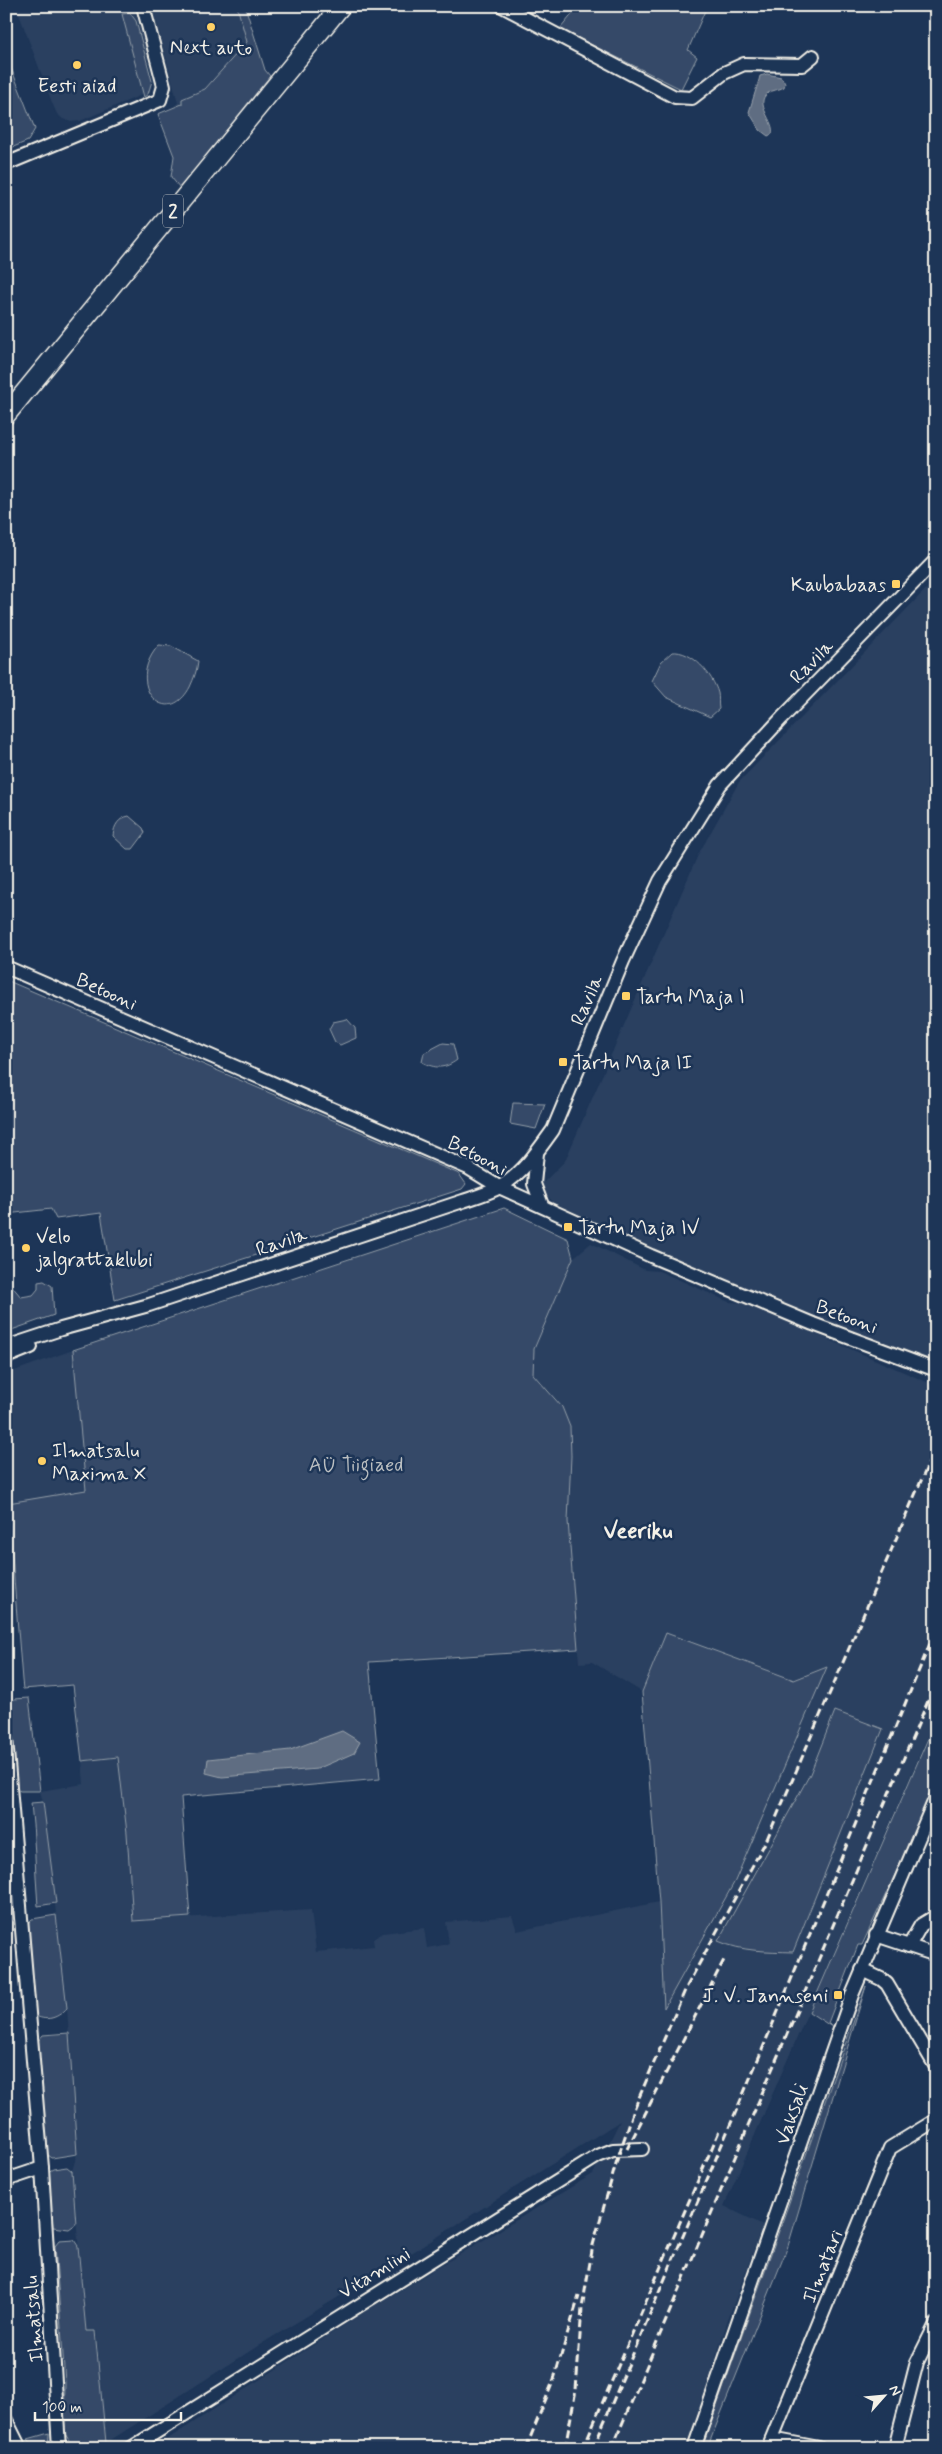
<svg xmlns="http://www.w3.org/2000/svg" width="942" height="2454" font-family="Mynerve,sans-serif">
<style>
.built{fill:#2a4060;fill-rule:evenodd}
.green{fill:#354a67;stroke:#949ea8}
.water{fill:#5e6d82;stroke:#9aa2ab}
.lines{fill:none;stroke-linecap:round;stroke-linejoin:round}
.minor-casing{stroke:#f4f1e8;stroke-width:16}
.highway-casing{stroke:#f4f1e8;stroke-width:21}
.minor{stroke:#1d3557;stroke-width:12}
.highway{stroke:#1d3557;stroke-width:18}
.rail{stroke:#f4f1e8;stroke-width:3;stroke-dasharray:8 4;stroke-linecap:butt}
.poi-dot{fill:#ffd166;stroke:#1d3557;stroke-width:2}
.labels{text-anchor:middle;stroke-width:5;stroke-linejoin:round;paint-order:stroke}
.shield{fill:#1d3557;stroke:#b4b9bc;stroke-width:1}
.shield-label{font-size:19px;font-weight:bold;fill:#f4f1e8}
.poi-label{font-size:20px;fill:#f4f1e8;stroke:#1d3557;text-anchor:start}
.street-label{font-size:20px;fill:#f4f1e8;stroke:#1d3557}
.park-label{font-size:20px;fill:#bbbfc1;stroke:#1d3557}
.quarter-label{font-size:22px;font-weight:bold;fill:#f4f1e8;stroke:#1d3557}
</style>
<rect width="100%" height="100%" fill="#1d3557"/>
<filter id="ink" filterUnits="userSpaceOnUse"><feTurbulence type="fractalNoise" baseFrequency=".02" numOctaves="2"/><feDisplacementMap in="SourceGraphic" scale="10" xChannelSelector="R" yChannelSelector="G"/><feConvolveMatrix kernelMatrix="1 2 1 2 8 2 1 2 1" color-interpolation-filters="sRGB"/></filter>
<g filter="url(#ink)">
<g class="built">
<polygon points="16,6 134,6 148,58 141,59 143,92 139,96 80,121 71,122 63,119 57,114 53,105"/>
<polygon points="152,6 243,6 263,64 190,158 175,105 178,103"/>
<polygon points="934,581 936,583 936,1364 842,1330 687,1266 553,1202 542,1190 542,1184 565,1161 698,855 739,782"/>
<path d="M591,1243L645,1270L659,1271L729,1302L744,1303L936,1386V1717L724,2206L763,2225L730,2314L686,2448H154L374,2306L593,2174L620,2121L426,2244L261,2344L106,2443L96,2331H86L72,2171L77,2154L67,2008L43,1802L40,1791L84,1784L82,1761L118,1757L127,1833L133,1921L311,1910L316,1952L374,1946L373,1939L383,1933L424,1928L427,1948L449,1944L446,1922L512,1916L517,1931L659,1902L665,2007L826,1668L794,1680L667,1633L642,1692L592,1662L579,1663L568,1521L571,1456L570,1427L562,1407L533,1374L534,1349L573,1258ZM835,1712L883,1730L810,1774Z"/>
<polygon points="73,1350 86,1491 8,1503 6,1374"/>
</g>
<g class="green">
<polygon points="237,6 245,6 265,70 270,76 180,188 171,177 174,156 158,114 182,104 182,99 205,89 247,42"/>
<polygon points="579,6 707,6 688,50 697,57 681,89 560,29"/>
<polygon points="130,13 136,21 152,81 148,94 144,97 122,14"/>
<polygon points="6,55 35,129 28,141 6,150"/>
<path d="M159,645L171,646L198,661C197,671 194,678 190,687C167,731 123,685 159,645Z"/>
<path d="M672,652C692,650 713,675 718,693C719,697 718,704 719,709L710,717L666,697L652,681L661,662Z"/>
<path d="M129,816L143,828L145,833L133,849H127L113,836C114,825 119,818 129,816Z"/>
<polygon points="6,980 459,1174 466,1184 462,1189 115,1300 101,1213 56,1219 51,1209 6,1214"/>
<polygon points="347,1019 355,1028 356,1038 340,1045 335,1042 329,1029 333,1022"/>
<path d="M443,1043L453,1044L457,1060C445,1069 435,1069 422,1062L424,1053Z"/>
<polygon points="513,1103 545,1104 536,1129 510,1124"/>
<polygon points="504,1208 568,1239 573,1258 534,1349 533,1374 562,1407 570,1427 571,1456 568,1521 578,1649 369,1662 380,1779 181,1797 190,1917 133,1921 127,1833 118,1757 82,1761 73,1685 23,1689 22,1680 8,1503 86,1490 73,1350"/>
<polygon points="44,1281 52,1286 54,1315 6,1332 6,1285 11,1285 21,1297 33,1295 38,1289 38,1282"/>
<polygon points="666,1633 794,1680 827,1667 735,1881 664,2008 659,1902 642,1692"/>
<polygon points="29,1698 40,1791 20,1791 16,1788 10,1703 14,1699"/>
<path d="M835,1711L883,1729L793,1952C767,1951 743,1952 718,1941L810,1774Z"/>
<polygon points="936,1720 936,1787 862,1945 858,1945 828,2023 832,2027 809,2012"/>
<path d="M43,1802L56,1903L38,1906C35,1871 35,1837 31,1803Z"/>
<path d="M56,1915L67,2008C59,2017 48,2022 36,2016L27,1924L32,1919Z"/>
<polygon points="866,1986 788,2246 708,2446 702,2448"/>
<polygon points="69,2033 77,2154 52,2158 47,2154 38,2041 43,2035"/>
<polygon points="67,2167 72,2171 76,2224 69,2229 53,2227 48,2172 53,2169"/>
<polygon points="74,2240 78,2246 86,2331 95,2331 106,2443 103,2446 85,2448 70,2442 64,2432 65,2382 55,2246 59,2241"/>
<polygon points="49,2433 48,2448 35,2448 28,2439"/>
</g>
<g class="water">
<path d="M767,74L781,77L785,83L784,87C779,90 772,90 768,93C753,104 776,122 772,134L768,136L760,130L749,112L759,80L760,76Z"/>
<polygon points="342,1731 360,1742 354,1753 317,1769 222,1777 206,1773 208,1759 290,1750"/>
</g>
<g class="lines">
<defs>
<g id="minor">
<polyline points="502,6 675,97 692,98 724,73 744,64 802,65 813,56"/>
<polyline points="6,164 160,100 164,86 143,6"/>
<polyline points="6,967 468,1168 499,1187 651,1256 813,1324 936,1370"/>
<polyline points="537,1153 534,1184 542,1205"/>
<path d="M6,1347L61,1329L149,1305L463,1201C475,1197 489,1193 500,1187C522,1174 538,1151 553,1130L623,961L660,881L720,785L782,718L936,560"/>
<polyline points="6,1357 31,1347"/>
<polyline points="6,1739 42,2168 59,2448"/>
<polyline points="876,1935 936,1955"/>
<polyline points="909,1946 921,1925 936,1916"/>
<polyline points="862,1970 881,1979 887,1984 936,2067"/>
<polyline points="6,2180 42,2168"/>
<polyline points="6,2420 20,2448"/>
<polyline points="772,2439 819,2448"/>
<polyline points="131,2448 598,2156 613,2150 642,2149"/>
<polyline points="694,2448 852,1995 936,1797"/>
<polyline points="768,2448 890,2148 936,2120"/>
<polyline points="895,2448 917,2362 936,2324"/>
</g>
<polyline id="highway" points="6,415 341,6"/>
</defs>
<use href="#minor" class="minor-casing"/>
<use href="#highway" class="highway-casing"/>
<use href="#minor" class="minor"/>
<use href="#highway" class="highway"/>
<g class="rail">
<polyline points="627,2149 725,1958"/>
<polyline points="526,2448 554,2379 579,2296"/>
<polyline points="565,2448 576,2390 582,2308 593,2245 617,2160 635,2107 686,1988 767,1839 936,1446"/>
<polyline points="583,2448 720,2129"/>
<polyline points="593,2448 762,2050 936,1629"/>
<polyline points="612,2448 936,1682"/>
</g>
</g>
</g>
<g class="poi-dot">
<circle cx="211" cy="27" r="5"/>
<circle cx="77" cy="65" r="5"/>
<rect x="891" y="579" width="10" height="10" rx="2.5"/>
<rect x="621" y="991" width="10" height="10" rx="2.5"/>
<rect x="558" y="1057" width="10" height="10" rx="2.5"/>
<rect x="563" y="1222" width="10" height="10" rx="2.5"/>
<circle cx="26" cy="1248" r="5"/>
<circle cx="42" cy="1461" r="5"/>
<rect x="833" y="1990" width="10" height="10" rx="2.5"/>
</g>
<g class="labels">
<rect class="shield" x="163" y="194.5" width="20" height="33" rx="4"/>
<g class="shield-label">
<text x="173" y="218">2</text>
</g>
<g class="poi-label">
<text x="211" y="54" text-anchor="middle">Next auto</text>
<text x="77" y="92" text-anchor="middle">Eesti aiad</text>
<text x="886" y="591" text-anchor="end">Kaubabaas</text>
<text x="636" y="1003">Tartu Maja I</text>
<text x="573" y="1069">Tartu Maja II</text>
<text x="578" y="1234">Tartu Maja IV</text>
<text x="36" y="1243">Velo<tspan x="36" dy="23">jalgrattaklubi</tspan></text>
<text x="52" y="1457">Ilmatsalu<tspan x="52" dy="23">Maxima X</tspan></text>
<text x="828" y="2002" text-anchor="end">J. V. Jannseni</text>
</g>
<g class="street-label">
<text transform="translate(811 661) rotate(-46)" y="7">Ravila</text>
<text transform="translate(107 991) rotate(24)" y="7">Betooni</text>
<text transform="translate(586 1000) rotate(-67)" y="7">Ravila</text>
<text transform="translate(478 1155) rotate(27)" y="7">Betooni</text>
<text transform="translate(281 1241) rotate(-19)" y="7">Ravila</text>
<text transform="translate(847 1316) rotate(20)" y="7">Betooni</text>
<text transform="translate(791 2114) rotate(-71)" y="7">Vaksali</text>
<text transform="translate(822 2266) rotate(-68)" y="7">Ilmatari</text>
<text transform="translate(374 2272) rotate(-32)" y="7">Vitamiini</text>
<text transform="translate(33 2319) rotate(-94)" y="7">Ilmatsalu</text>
</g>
<g class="park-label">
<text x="356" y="1471">AÜ Tiigiaed</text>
</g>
<g class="quarter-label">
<text x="638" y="1538">Veeriku</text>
</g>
</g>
<rect width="942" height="2454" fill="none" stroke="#1d3557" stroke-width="25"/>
<rect x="12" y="12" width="917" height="2429" fill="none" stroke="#f4f1e8" stroke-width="2" filter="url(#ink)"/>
<g transform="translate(884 2396) rotate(63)" stroke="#1d3557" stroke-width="4" paint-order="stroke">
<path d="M0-4L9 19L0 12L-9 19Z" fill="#f4f1e8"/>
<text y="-8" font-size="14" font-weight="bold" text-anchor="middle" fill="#f4f1e8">N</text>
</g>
<path d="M35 2412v8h146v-8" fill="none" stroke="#f4f1e8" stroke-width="2.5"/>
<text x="42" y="2412" font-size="15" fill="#f4f1e8" stroke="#1d3557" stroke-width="4" paint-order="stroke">100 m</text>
</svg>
